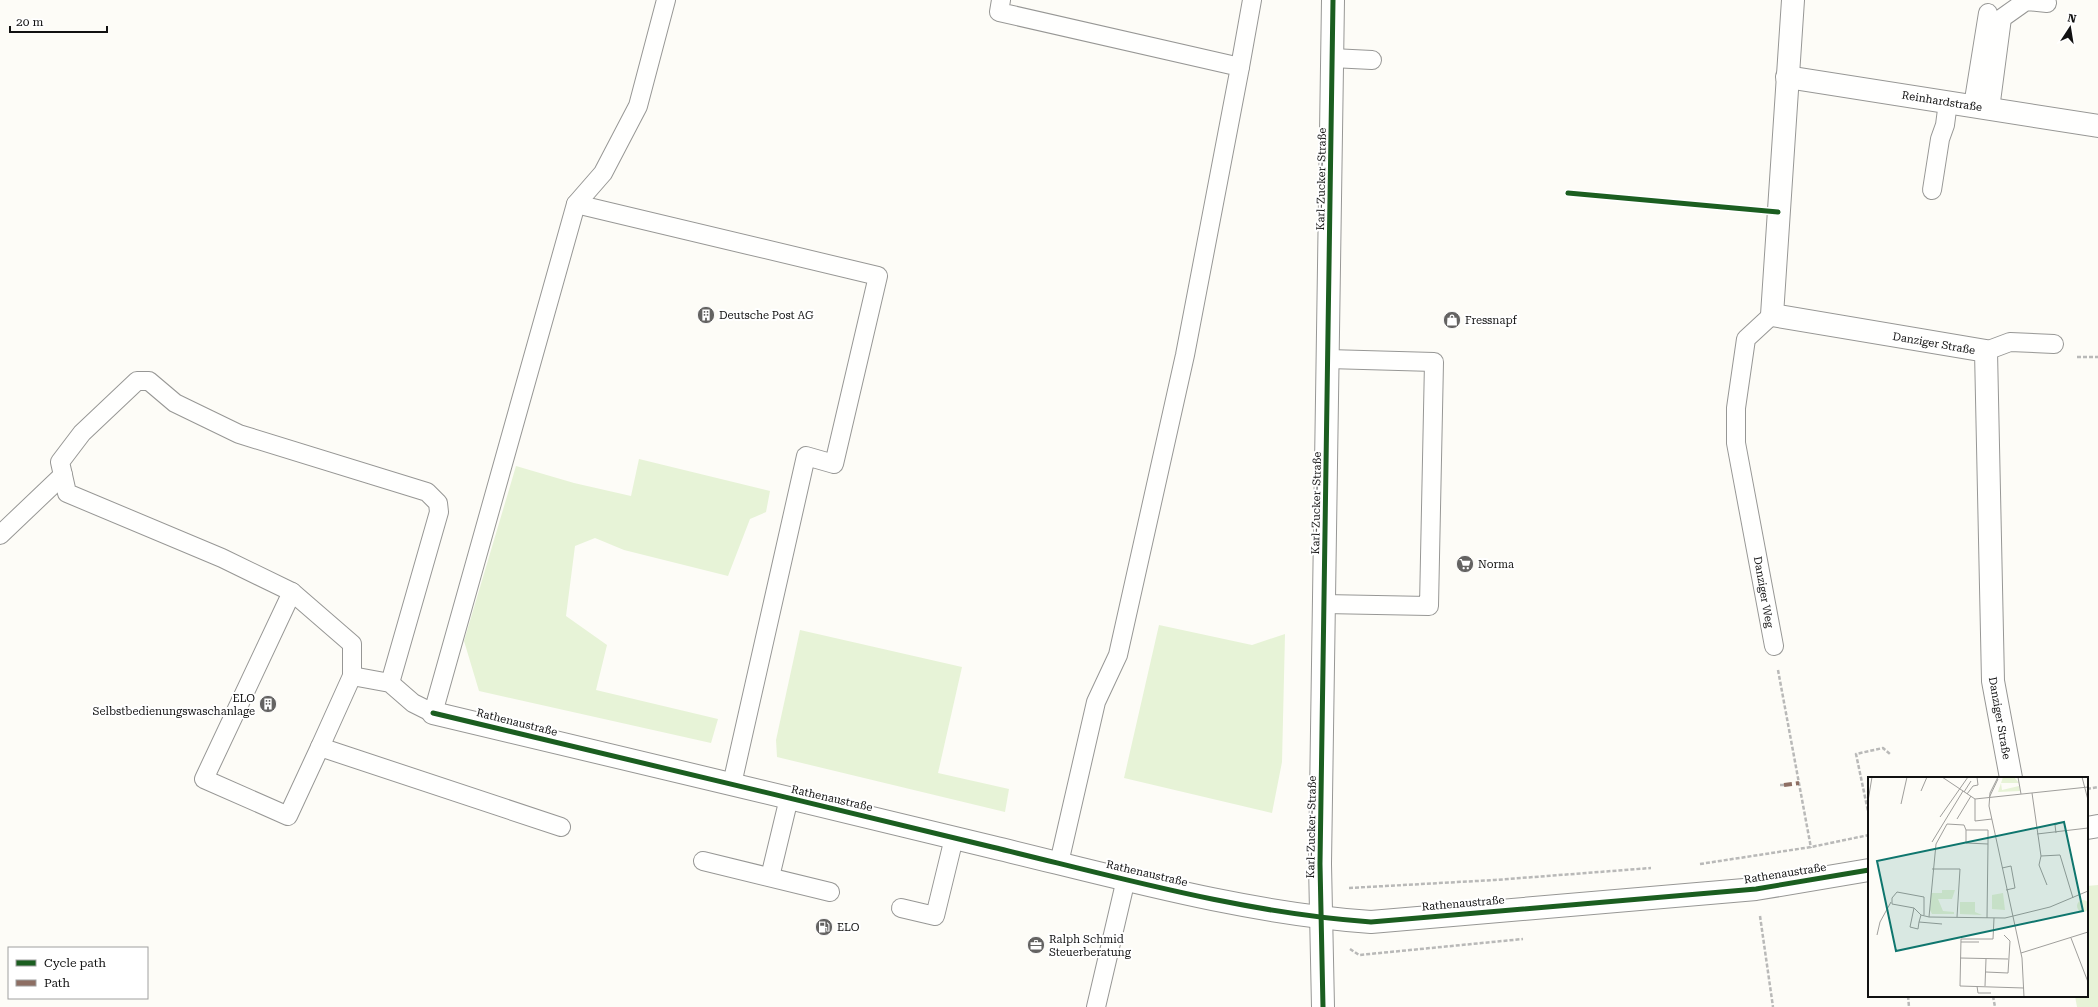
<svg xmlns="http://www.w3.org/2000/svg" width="2098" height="1007" font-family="'Roboto Serif',serif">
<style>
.green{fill:#e7f3d7}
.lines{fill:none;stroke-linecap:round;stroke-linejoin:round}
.service-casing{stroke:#979795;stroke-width:20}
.minor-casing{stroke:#979795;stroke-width:24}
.tertiary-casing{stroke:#979795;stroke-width:24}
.path{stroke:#b9b9b8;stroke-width:2.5;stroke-dasharray:4 2;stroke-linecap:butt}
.service{stroke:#fffffe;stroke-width:18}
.minor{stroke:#fffffe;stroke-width:22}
.tertiary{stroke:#fffffe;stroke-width:22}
.quiet{stroke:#8d6e63;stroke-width:4;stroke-dasharray:8 4;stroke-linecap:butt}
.cycleway-casing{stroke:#fff;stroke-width:8}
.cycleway{stroke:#1b5e20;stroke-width:5}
.labels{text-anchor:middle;stroke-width:4;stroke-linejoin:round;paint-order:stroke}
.street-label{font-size:11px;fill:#111;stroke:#fff}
.poi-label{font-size:11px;fill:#111;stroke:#fff;text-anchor:start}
.inset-road{fill:none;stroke:#9f9e9b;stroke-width:1}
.view{fill:#0f766e;fill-opacity:0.15;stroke:#0f766e;stroke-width:2}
.inset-edge{fill:none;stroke:#111;stroke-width:2}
</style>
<rect width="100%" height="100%" fill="#fdfcf7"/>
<g class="green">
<polygon points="639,459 770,491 766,512 750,519 728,576 624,550 595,538 575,546 566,616 607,645 596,690 718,719 711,743 479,691 464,641 516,466 574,483 631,496"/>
<polygon points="1159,625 1252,645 1285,634 1282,762 1272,813 1124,778"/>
<polygon points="800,630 962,667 938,773 1009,789 1005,812 777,757 776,740"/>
<polygon points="2098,885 2098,1007 2077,1007 2075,996 2087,996 2087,886"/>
</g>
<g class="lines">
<defs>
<g id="service">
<polyline points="1001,0 999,12 1240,67 1185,355 1118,655 1096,702 1059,863"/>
<polyline points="1332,58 1372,60"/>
<polyline points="1240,67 1252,0"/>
<polyline points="1973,106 1988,13"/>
<polyline points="1990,109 2002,18 2026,1 2047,3"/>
<polyline points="1932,190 1940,139 1945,125 1948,102"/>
<polyline points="576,204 878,276 834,464 806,456 732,784"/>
<polyline points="1772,315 1746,339 1736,408 1736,443 1774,646"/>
<polyline points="1986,351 2010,342 2054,344"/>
<polyline points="0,535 63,475"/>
<polyline points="292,592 204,779 288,816 320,747"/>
<polyline points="1324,604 1429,606 1434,362 1328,359"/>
<polyline points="352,676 390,683 413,703 433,713 576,204 603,173 638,106 666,0"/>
<polyline points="390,683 439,512 438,503 427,492 239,434 175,403 149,381 137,381 82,433 60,462 67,493 222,558 292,592 352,644 352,676 320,747 561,827"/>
<polyline points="703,861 830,892"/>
<polyline points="770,877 789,798"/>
<polyline points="901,908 935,916 954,838"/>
<polyline points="1096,1007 1126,879"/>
</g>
<g id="minor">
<polyline points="1793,0 1772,315 1986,351 1993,681 2011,778"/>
<polyline points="1787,77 2098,126"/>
<path d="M433,713C619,757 806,802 992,847C1117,877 1243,913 1371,922L1756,889L1869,870"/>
<polyline points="2087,828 2098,826"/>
</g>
<polyline id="tertiary" points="1323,1007 1320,864 1333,0"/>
</defs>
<use href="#service" class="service-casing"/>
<use href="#minor" class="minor-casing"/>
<use href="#tertiary" class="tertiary-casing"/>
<g class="path">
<polyline points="2077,357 2098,357"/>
<polyline points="1778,670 1811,848"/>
<polyline points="1780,785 1784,785"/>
<polyline points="2087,789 2098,787"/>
<polyline points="1869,816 1856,754 1883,748 1890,754"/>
<polyline points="1700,864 1811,847 1869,835"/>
<polyline points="1349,888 1495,880 1651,868"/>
<polyline points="1760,916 1773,1007"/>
<polyline points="1350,949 1359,955 1523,939"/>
<polyline points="1908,996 1909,1007"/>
<polyline points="1993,996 1995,1007"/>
</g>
<use href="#service" class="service"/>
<use href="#minor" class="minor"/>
<use href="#tertiary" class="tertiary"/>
<polyline class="quiet" points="1784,785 1799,783"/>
<defs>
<g id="cycleway">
<polyline points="1568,193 1778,212"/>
<path d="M433,713C619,757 806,802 992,847C1117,877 1243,913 1371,922L1756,889L1869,870"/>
<polyline points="1323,1007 1320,864 1333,0"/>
</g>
</defs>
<use href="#cycleway" class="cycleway-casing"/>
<use href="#cycleway" class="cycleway"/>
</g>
<defs>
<symbol id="building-disc" viewBox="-11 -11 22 22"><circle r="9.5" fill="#646362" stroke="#fff"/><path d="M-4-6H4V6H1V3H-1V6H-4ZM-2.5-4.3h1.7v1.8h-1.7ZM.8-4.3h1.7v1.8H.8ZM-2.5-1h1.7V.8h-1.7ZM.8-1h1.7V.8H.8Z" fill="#fff"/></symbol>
<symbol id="shop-disc" viewBox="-11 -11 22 22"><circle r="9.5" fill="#646362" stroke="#fff"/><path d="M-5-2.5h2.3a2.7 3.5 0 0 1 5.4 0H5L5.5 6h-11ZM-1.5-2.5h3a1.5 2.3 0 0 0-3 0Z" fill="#fff"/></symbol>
<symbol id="supermarket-disc" viewBox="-11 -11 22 22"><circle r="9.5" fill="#646362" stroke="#fff"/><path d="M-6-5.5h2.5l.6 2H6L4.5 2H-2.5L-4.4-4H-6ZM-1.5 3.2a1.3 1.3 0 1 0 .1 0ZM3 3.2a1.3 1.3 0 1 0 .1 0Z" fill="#fff"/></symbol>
<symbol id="fuel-disc" viewBox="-11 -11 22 22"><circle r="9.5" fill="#646362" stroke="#fff"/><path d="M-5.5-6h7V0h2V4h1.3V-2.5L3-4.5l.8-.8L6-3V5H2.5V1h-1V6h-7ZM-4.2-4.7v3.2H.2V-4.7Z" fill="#fff"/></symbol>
<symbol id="office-disc" viewBox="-11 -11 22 22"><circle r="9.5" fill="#646362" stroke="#fff"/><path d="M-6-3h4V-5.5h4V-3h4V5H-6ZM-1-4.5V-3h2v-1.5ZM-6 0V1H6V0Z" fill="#fff"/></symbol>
</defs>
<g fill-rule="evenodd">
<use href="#building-disc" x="696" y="305" width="20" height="20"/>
<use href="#shop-disc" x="1442" y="310" width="20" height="20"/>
<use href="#supermarket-disc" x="1455" y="554" width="20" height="20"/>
<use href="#building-disc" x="258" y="694" width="20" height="20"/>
<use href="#fuel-disc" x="814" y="917" width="20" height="20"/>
<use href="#office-disc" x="1026" y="935" width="20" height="20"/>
</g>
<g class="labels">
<g class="street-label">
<text transform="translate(1942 101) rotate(9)" y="4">Reinhardstraße</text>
<text transform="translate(1321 179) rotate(-89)" y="4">Karl-Zucker-Straße</text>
<text transform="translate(1934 343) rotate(10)" y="4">Danziger Straße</text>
<text transform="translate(1316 503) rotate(-89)" y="4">Karl-Zucker-Straße</text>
<text transform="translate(1764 592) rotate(80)" y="4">Danziger Weg</text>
<text transform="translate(2000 718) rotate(80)" y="4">Danziger Straße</text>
<text transform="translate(517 722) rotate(14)" y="4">Rathenaustraße</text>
<text transform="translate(832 798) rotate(13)" y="4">Rathenaustraße</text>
<text transform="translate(1311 827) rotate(-89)" y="4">Karl-Zucker-Straße</text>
<text transform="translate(1147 873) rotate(13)" y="4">Rathenaustraße</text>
<text transform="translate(1785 873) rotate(-9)" y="4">Rathenaustraße</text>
<text transform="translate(1463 903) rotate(-5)" y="4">Rathenaustraße</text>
</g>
<g class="poi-label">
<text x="719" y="319">Deutsche Post AG</text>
<text x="1465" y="324">Fressnapf</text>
<text x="1478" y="568">Norma</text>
<text x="255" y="702" text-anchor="end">ELO<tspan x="255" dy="13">Selbstbedienungswaschanlage</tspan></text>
<text x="837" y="931">ELO</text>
<text x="1049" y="943">Ralph Schmid<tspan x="1049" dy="13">Steuerberatung</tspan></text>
</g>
</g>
<g transform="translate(1868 777)">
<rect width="220" height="220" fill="#fdfcf7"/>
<path d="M135,0H146L151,6H133L134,13L151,9L152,14L130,15ZM74,113H87L84,122H70L75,134L86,135V137H64L62,133L63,116H74ZM135,116L137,133L124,132V118ZM209 129a6 6 0 1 1 12 0a6 6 0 1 1-12 0ZM92,125H107V135L114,138L92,137Z" fill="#e7f3d7"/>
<path class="inset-road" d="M74,0L107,22L220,10M130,0L122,16L121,29L154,181L156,220M150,0L153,17M214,0L220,23M53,14L59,0M96,15L103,4M164,16L173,79L171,88L179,108M99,17L105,9L110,8L109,0M121,21L130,2M107,22V44L124,42M0,24L4,0M33,27L39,0M72,40L100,0M89,42L103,19M98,53V66L120,67L119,141M188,56L187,48L191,46M169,57L220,51M64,65L95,14M173,79L192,78L205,121M134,91L143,89L147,111L138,113M64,92H92L89,140M46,131L42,150L50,152L51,145M53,138L51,145L74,147M56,138V120L29,115L24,121V127L46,131L53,138L61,140L137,141L182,130L220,114M61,140L68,67L79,47L96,48L98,53H120V67M126,141L125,162H93L92,209L156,211M9,158L12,145L23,125M203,161L220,205M93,165H111M153,176L220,155M92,181L140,182M118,195L140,196L142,164L136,158M109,209L110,216H123M117,209L118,182"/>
<path class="view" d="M196,45L215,134L28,174L9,84Z"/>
<rect width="220" height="220" class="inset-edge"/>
</g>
<rect x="8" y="947" width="140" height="52" fill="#ffffff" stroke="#a0a0a0"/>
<rect x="16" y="960" width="20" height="6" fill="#1b5e20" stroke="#a0a0a0"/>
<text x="44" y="967" font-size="12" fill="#111111">Cycle path</text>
<rect x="16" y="980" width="20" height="6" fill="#8d6e63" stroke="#a0a0a0"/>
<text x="44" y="987" font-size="12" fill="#111111">Path</text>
<g transform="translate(2070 28) rotate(12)" stroke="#ffffff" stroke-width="3" paint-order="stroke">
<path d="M0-3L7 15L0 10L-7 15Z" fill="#111111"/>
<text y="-6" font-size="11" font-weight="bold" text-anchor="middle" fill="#111111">N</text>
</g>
<path d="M10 26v6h97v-6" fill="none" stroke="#111111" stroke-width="2"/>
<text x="16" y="26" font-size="12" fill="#111111" stroke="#ffffff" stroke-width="3" paint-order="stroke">20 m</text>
</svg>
